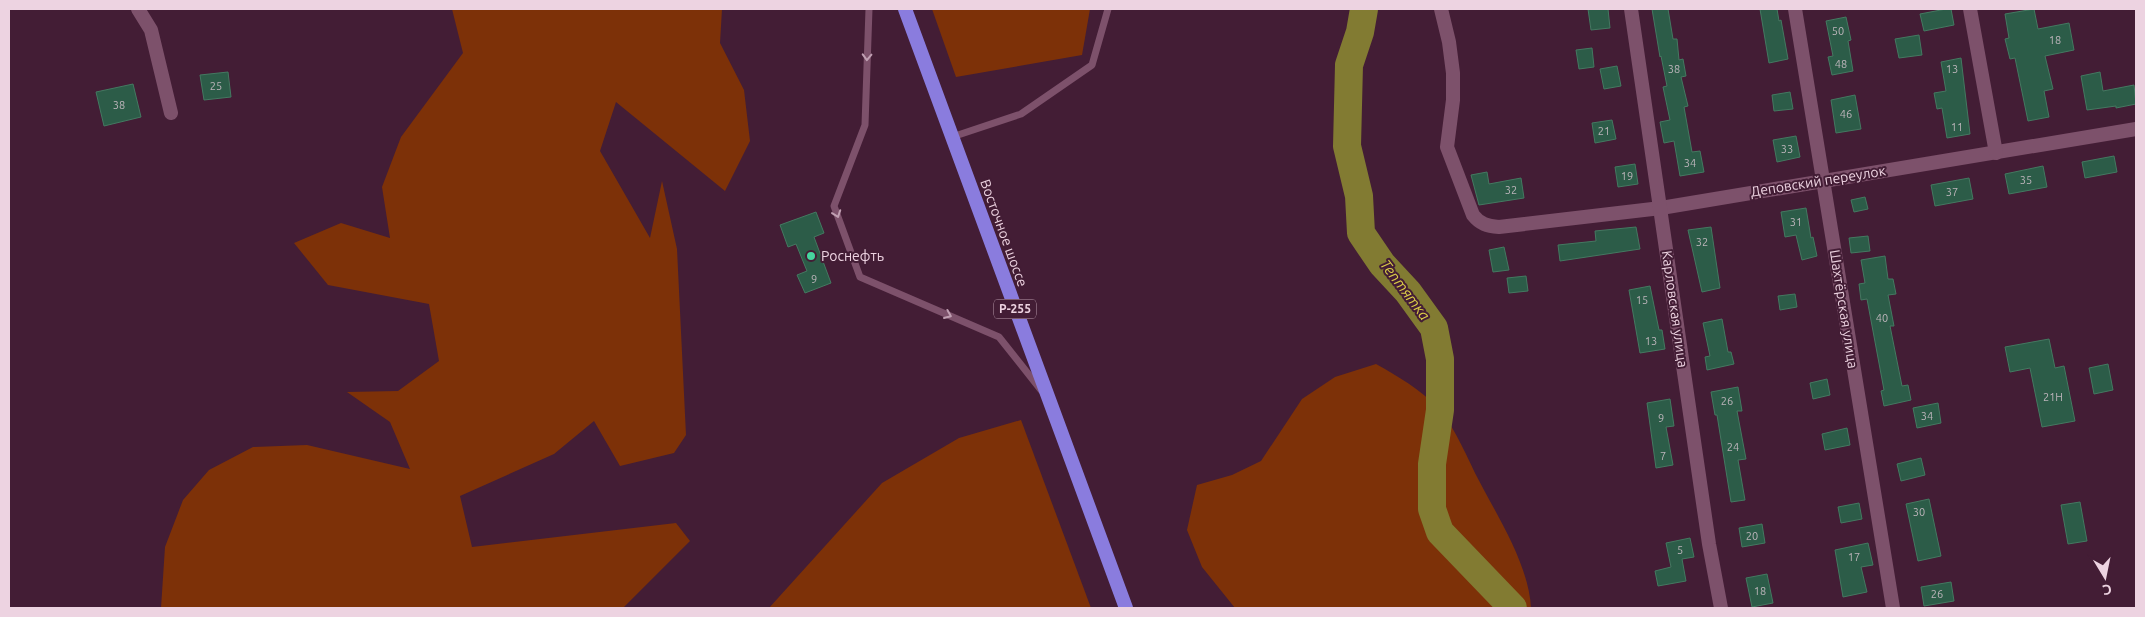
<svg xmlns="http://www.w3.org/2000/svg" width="2145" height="617" font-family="Ubuntu,sans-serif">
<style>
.green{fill:#7d3108}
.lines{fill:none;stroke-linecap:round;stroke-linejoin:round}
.river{stroke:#827b32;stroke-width:28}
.building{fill:#2c5c48;stroke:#447961}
.service{stroke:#7d516b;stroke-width:7}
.minor{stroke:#7d516b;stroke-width:14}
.trunk{stroke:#8a7cde;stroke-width:14}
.oneway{stroke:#c09fb2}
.poi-dot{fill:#46d49e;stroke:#431d35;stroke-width:2}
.labels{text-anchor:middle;stroke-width:4;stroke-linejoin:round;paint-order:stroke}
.number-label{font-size:11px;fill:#bdb5bb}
.shield{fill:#431d35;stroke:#ba9cad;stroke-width:1}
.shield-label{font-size:12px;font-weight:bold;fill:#edd3e1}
.street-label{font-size:14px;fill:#edd3e1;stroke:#431d35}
.poi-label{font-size:14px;fill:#edd3e1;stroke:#431d35;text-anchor:start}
.water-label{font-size:15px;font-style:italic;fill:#d9cc47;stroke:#431d35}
</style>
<rect width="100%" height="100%" fill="#431d35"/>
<g class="green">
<polygon points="452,9 722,9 720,43 744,90 750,141 725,191 616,102 600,151 650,238 662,181 677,249 686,435 674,453 620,466 594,421 554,454 460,496 472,547 676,523 690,541 623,608 161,608 165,547 183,500 209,470 253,447 307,445 410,469 390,422 347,392 398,391 439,361 429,304 328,285 294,243 341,223 390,238 382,187 401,137 463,53"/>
<polygon points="932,9 1090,9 1082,55 956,77"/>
<path d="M1376,364C1399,377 1420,389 1438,408C1452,423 1467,456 1476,475C1496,514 1529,564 1531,608H1235L1202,567L1187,530L1197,485L1232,475L1261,461L1302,399L1335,377Z"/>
<polygon points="1021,420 1091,608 769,608 882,483 959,438"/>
</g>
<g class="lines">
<polyline class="river" points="1364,9 1360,32 1349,65 1347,146 1359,196 1361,233 1382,264 1408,292 1434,328 1440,359 1440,410 1432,464 1432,509 1440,532 1513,608"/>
</g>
<g class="building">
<polygon points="1588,9 1608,9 1610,28 1591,30"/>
<polygon points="1652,9 1668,9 1673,39 1677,39 1679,60 1683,59 1686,76 1681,77 1688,106 1684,107 1692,152 1700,151 1704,172 1680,176 1674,141 1664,143 1660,122 1670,120 1663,87 1667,86 1661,56 1660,57"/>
<polygon points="1760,9 1777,9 1779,21 1781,20 1788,59 1769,63"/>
<polygon points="1946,9 1951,9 1954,25 1924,31 1920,14"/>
<polygon points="2034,9 2038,29 2069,23 2074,50 2045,56 2053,89 2044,91 2049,117 2028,121 2015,58 2010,59 2005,39 2009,38 2005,14"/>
<polygon points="1846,17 1851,40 1848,41 1853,71 1832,75 1828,57 1833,56 1826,21"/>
<polygon points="1919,35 1922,55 1899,58 1895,39"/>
<polygon points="1592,48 1594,67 1579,69 1576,50"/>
<polygon points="1961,58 1970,134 1947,138 1942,108 1937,109 1934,93 1946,91 1941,62"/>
<polygon points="1617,66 1621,86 1604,89 1600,69"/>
<polygon points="228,72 231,97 204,100 200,75"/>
<polygon points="2100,72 2103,91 2134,85 2136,104 2116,108 2116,106 2087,110 2081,76"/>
<polygon points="133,84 141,117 104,126 96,92"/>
<polygon points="1790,92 1793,109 1774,111 1772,95"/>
<polygon points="1855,95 1861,129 1836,133 1831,100"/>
<polygon points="1612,120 1616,139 1595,143 1592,123"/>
<polygon points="1796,136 1800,157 1777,162 1773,140"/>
<polygon points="2114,156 2117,172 2085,178 2082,162"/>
<polygon points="1635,164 1638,184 1618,187 1615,167"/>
<polygon points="2043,166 2047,187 2009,194 2005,174"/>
<polygon points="1487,172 1489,184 1521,178 1524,198 1479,205 1471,175"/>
<polygon points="1969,178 1973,199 1935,206 1931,185"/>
<polygon points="1865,197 1868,209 1854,212 1851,200"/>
<polygon points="1806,208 1811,238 1813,237 1817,256 1802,260 1796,235 1785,237 1781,212"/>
<polygon points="816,212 824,233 814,237 831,283 805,293 797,275 807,271 796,244 788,247 780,225"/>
<polygon points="1636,227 1640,249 1560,261 1558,245 1596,241 1595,231"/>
<polygon points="1711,227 1720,288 1702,292 1688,230"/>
<polygon points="1868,236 1870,251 1851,253 1849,238"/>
<polygon points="1504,247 1509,270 1493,272 1489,250"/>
<polygon points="1885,256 1888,279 1893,279 1896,294 1888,295 1894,326 1890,326 1902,386 1908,385 1911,400 1884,406 1881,391 1884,390 1867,299 1861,300 1859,284 1865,283 1861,260"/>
<polygon points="1526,276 1528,291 1509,293 1507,278"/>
<polygon points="1650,286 1659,330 1662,330 1665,349 1640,353 1629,290"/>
<polygon points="1795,294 1797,307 1780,310 1778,296"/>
<polygon points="1722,319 1728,352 1731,352 1734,364 1707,370 1705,357 1710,356 1703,323"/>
<polygon points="2049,339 2055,368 2064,366 2075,421 2042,427 2030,368 2010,372 2005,347"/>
<polygon points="2108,364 2113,390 2094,394 2089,368"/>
<polygon points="1827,379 1830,395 1813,399 1810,383"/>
<polygon points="1738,387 1742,411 1737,411 1746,459 1738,460 1745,500 1731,502 1717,415 1715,415 1711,392"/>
<polygon points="1670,399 1674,426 1666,427 1673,465 1656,468 1647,403"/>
<polygon points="1938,403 1941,423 1917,428 1913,408"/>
<polygon points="1847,428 1850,445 1825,450 1822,434"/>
<polygon points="1921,458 1925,475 1901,481 1897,464"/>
<polygon points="1929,499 1941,556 1918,561 1906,504"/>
<polygon points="2080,502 2087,541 2068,544 2061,505"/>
<polygon points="1859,503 1862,519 1841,523 1838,507"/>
<polygon points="1762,524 1765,543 1742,547 1739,528"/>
<polygon points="1690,538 1694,557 1682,559 1686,581 1658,586 1655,571 1671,567 1666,543"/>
<polygon points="1868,543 1873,565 1861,567 1867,592 1843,597 1835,550"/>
<polygon points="1767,574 1773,603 1752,607 1746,578"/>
<polygon points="1951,582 1954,601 1924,606 1921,587"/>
</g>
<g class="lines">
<g class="service">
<polyline points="869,9 865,125 834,206 860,277 999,337 1041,390"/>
<polyline points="952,137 1021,114 1092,65 1108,9"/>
</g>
<g class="minor">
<polyline points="138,9 151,30 171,113"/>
<path d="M1441,9L1449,42L1453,73V100L1447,147L1473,215C1480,224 1487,226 1499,227L1661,208L2136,129"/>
<polyline points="1631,9 1709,544 1721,608"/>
<polyline points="1795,9 1893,608"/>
<polyline points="1970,9 1996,153"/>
</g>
<polyline class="trunk" points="905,9 1126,608"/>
</g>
<defs><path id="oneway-chevron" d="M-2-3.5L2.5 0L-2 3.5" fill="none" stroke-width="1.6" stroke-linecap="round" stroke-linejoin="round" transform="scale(1.25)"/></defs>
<g class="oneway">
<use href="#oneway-chevron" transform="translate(867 57) rotate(92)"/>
<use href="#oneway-chevron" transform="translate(837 214) rotate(70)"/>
<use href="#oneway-chevron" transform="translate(948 315) rotate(23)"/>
</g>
<circle class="poi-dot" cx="811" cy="256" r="5"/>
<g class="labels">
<g class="number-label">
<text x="1838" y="35">50</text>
<text x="2055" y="44">18</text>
<text x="1841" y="68">48</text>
<text x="1674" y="73">38</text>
<text x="1952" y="73">13</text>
<text x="216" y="90">25</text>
<text x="119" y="109">38</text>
<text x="1846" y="118">46</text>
<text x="1957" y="131">11</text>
<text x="1604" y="135">21</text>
<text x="1787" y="153">33</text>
<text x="1690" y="167">34</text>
<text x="1627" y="180">19</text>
<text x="2026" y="184">35</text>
<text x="1511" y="194">32</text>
<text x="1952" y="196">37</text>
<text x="1796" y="226">31</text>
<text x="1702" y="246">32</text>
<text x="814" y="283">9</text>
<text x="1642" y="304">15</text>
<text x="1882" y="322">40</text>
<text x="1651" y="345">13</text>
<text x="2053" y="401">21Н</text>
<text x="1727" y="405">26</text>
<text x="1927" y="420">34</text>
<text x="1661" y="422">9</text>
<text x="1733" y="451">24</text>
<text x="1663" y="460">7</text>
<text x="1919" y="516">30</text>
<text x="1752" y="540">20</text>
<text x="1680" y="554">5</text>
<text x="1854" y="561">17</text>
<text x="1760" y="595">18</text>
<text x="1937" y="598">26</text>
</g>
<rect class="shield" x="994" y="299.5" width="42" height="19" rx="4"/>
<g class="shield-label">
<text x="1015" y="313">Р-255</text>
</g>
<g class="street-label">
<text transform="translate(1818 181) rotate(-9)" y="5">Деповский переулок</text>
<text transform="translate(1004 233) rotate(70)" y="5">Восточное шоссе</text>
<text transform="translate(1675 309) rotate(82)" y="5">Карловская улица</text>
<text transform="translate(1844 309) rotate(81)" y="5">Шахтёрская улица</text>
</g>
<g class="poi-label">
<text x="821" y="261">Роснефть</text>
</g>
<g class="water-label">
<text transform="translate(1405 290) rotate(53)" y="5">Тептятка</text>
</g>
</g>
<rect width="2145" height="617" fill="none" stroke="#edd3e1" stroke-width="20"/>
<g transform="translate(2105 577) rotate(170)" stroke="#431d35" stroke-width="4" paint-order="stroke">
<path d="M0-4L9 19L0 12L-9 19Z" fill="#edd3e1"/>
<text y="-8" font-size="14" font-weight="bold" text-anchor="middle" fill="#edd3e1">С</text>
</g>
</svg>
